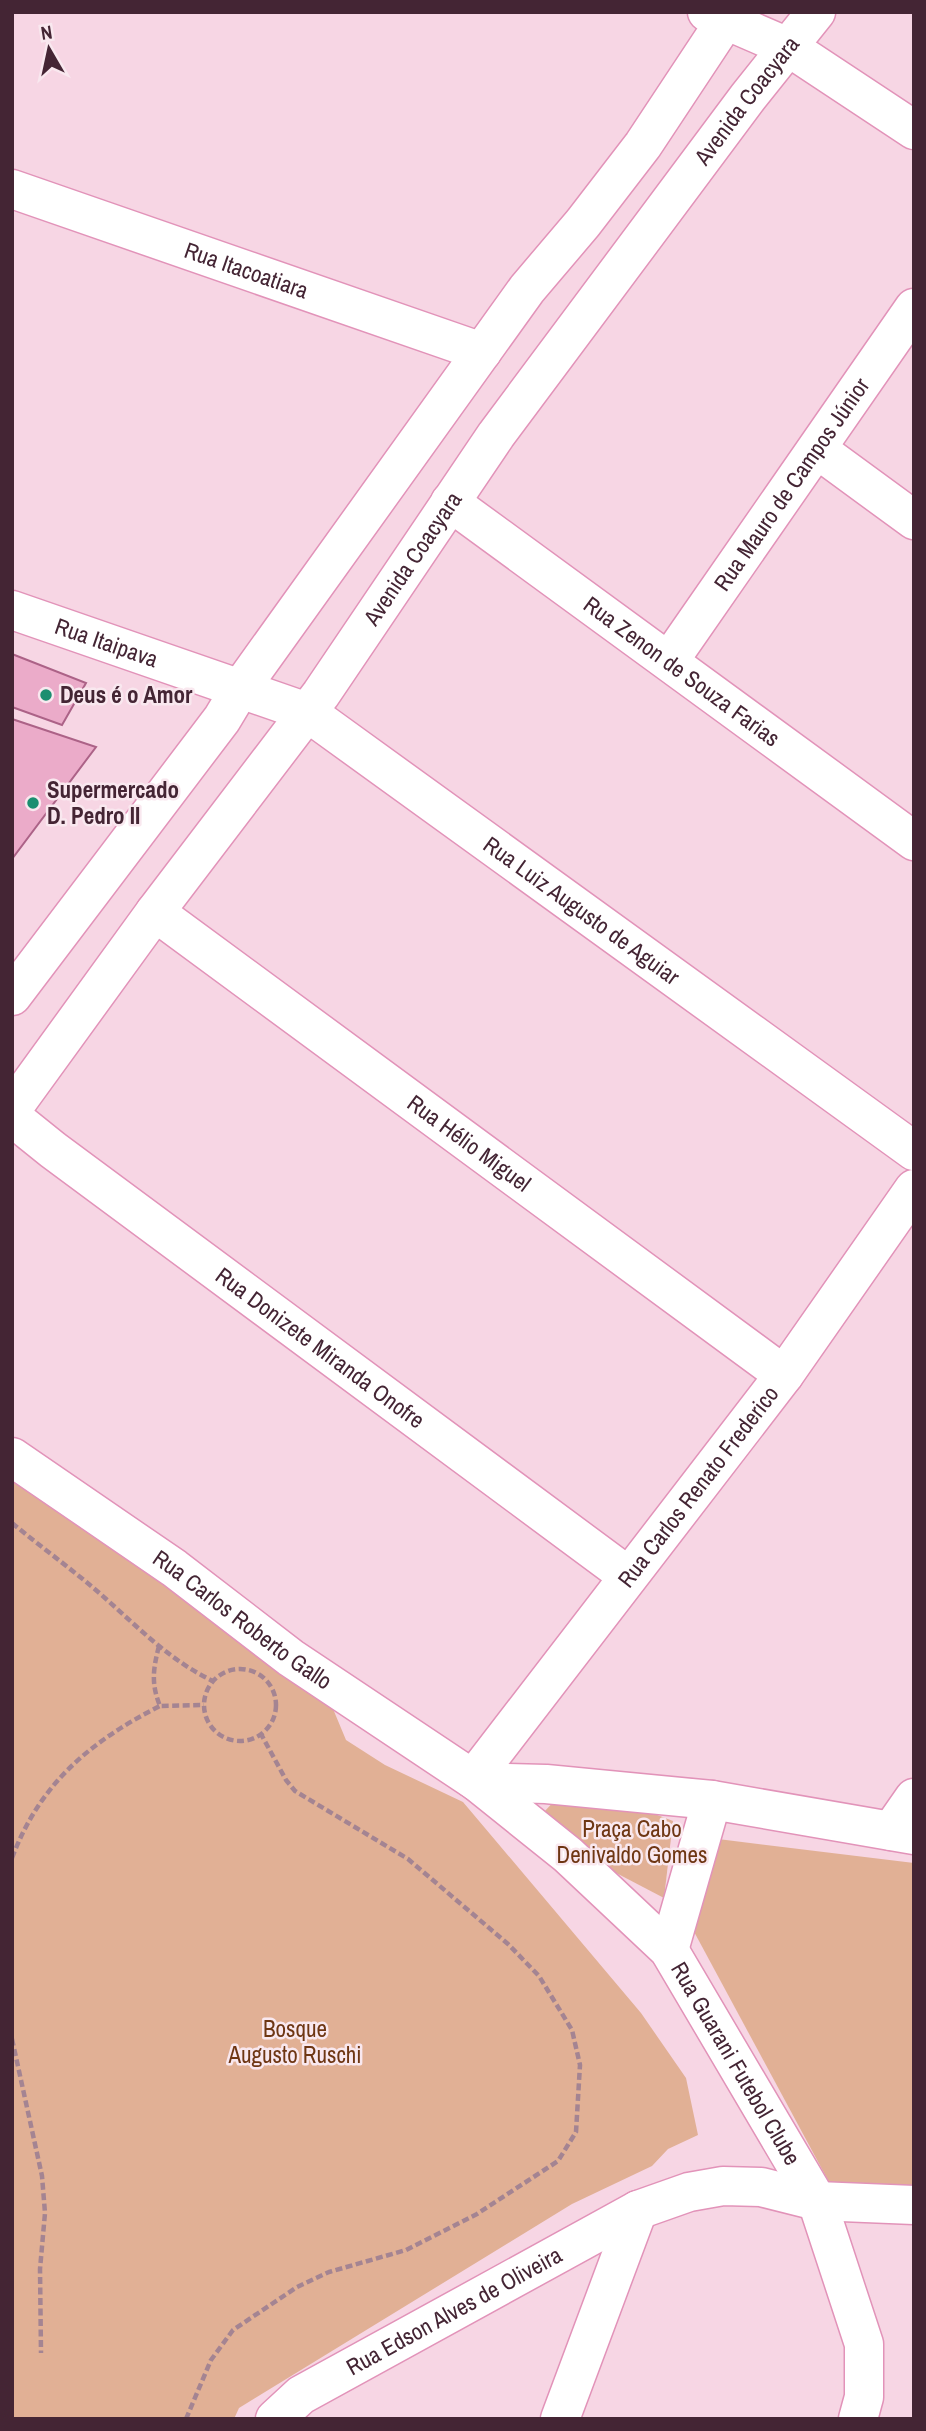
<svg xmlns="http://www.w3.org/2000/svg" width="926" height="2431" font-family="'Archivo Narrow',sans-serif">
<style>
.green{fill:#e1b095}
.building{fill:#ebabc9;stroke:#ac6287;stroke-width:2}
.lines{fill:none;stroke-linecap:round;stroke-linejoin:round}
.minor-casing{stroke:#e293b9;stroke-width:41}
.path{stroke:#a48492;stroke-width:4.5;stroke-dasharray:7 3.5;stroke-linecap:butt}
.minor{stroke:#fff;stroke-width:38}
.poi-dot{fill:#1b8e70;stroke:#f9e8ef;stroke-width:2.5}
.labels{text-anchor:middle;stroke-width:5;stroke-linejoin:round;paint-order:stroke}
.street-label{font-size:23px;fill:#442534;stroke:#f9e8ef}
.poi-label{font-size:23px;font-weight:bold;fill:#442534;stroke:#f9e8ef;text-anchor:start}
.park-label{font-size:23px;fill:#6e3613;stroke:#f9e8ef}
</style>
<rect width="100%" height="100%" fill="#f7d6e4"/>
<g class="green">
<polygon points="12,1471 326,1692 346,1740 385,1765 463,1802 641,2013 686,2078 698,2135 668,2149 652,2166 572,2204 239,2408 234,2419 12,2419"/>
<polygon points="559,1796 626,1803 673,1821 664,1898 576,1852 544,1812"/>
<polygon points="718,1839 914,1863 914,2185 830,2184 692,1928"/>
</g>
<g class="building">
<polygon points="12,654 86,683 62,725 12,707"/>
<polygon points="12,719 96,747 12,859"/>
</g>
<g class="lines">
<defs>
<g id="minor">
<polyline points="707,12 790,48 914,130"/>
<path id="s1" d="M12,189L482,352"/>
<polyline points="817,449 914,520"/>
<path id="s2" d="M450,502L914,841"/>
<path id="s3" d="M12,610L307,712L914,1151"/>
<path id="s4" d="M669,661L914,308"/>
<path id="s5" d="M155,912L784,1375"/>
<polyline points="12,996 222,719 240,689 527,289 583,223 643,145 731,12"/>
<path id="s6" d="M12,1109L155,912L321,694L496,435L748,97L816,12"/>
<path id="s7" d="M12,1117L53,1150L628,1576"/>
<path id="s8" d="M12,1457L174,1568L291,1658L477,1782L546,1784L712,1800L914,1835"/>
<path id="s9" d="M473,1779L784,1375L914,1189"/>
<path id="s10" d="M477,1782L568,1855L669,1950L817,2201L864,2344V2397L858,2419"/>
<polyline points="891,1831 914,1798"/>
<polyline points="669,1950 712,1800"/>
<path id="s11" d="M275,2419L301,2395L638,2210L689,2192L723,2186L761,2187L817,2201L914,2205"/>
<polyline points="560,2419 638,2210"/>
</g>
</defs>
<use href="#minor" class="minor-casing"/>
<g class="path">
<path d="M12,1523C40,1546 70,1568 97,1591C134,1623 168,1660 213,1681"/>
<path d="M159,1646C153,1669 151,1684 160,1706L204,1705"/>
<circle cx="240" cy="1705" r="36"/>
<path d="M12,1858C40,1783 91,1741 160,1706"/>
<polyline points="12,2039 42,2176 45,2213 40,2269 41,2353"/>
<polyline points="186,2419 211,2360 233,2330 297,2287 329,2272 406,2250 477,2214 558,2161 576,2132 580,2065 572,2030 539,1976 508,1944 408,1859 295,1791 286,1780 261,1734"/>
</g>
<use href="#minor" class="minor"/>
</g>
<g class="poi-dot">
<circle cx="46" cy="695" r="7"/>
<circle cx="33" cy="803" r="7"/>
</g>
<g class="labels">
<g class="street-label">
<text dy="8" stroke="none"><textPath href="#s6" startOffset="1248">Avenida Coacyara</textPath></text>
<text dy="8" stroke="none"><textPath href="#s1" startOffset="248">Rua Itacoatiara</textPath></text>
<text dy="8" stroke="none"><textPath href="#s4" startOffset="215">Rua Mauro de Campos Júnior</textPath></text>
<text dy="8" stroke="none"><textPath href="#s6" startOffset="681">Avenida Coacyara</textPath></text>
<text dy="8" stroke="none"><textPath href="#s3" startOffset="100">Rua Itaipava</textPath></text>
<text dy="8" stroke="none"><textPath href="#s2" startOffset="287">Rua Zenon de Souza Farias</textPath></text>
<text dy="8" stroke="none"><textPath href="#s3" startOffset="651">Rua Luiz Augusto de Aguiar</textPath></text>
<text dy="8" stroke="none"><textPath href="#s5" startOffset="390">Rua Hélio Miguel</textPath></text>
<text dy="8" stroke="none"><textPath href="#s7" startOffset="385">Rua Donizete Miranda Onofre</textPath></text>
<text dy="8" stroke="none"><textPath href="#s9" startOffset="369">Rua Carlos Renato Frederico</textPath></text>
<text dy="8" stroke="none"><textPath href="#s8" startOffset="282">Rua Carlos Roberto Gallo</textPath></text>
<text dy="8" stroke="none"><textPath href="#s10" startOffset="387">Rua Guarani Futebol Clube</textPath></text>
<text dy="8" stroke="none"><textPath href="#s11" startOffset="210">Rua Edson Alves de Oliveira</textPath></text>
</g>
<g class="poi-label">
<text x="60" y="703">Deus é o Amor</text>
<text x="47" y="798">Supermercado<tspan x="47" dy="26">D. Pedro II</tspan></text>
</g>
<g class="park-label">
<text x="632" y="1837">Praça Cabo<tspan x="632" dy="26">Denivaldo Gomes</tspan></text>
<text x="295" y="2037">Bosque<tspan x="295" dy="26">Augusto Ruschi</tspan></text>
</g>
</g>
<rect width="926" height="2431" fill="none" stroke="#442534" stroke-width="28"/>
<g transform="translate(49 49) rotate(351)" stroke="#f9e8ef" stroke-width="5" paint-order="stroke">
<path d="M0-5L12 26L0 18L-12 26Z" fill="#442534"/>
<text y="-10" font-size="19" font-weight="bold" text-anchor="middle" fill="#442534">N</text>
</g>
</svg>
